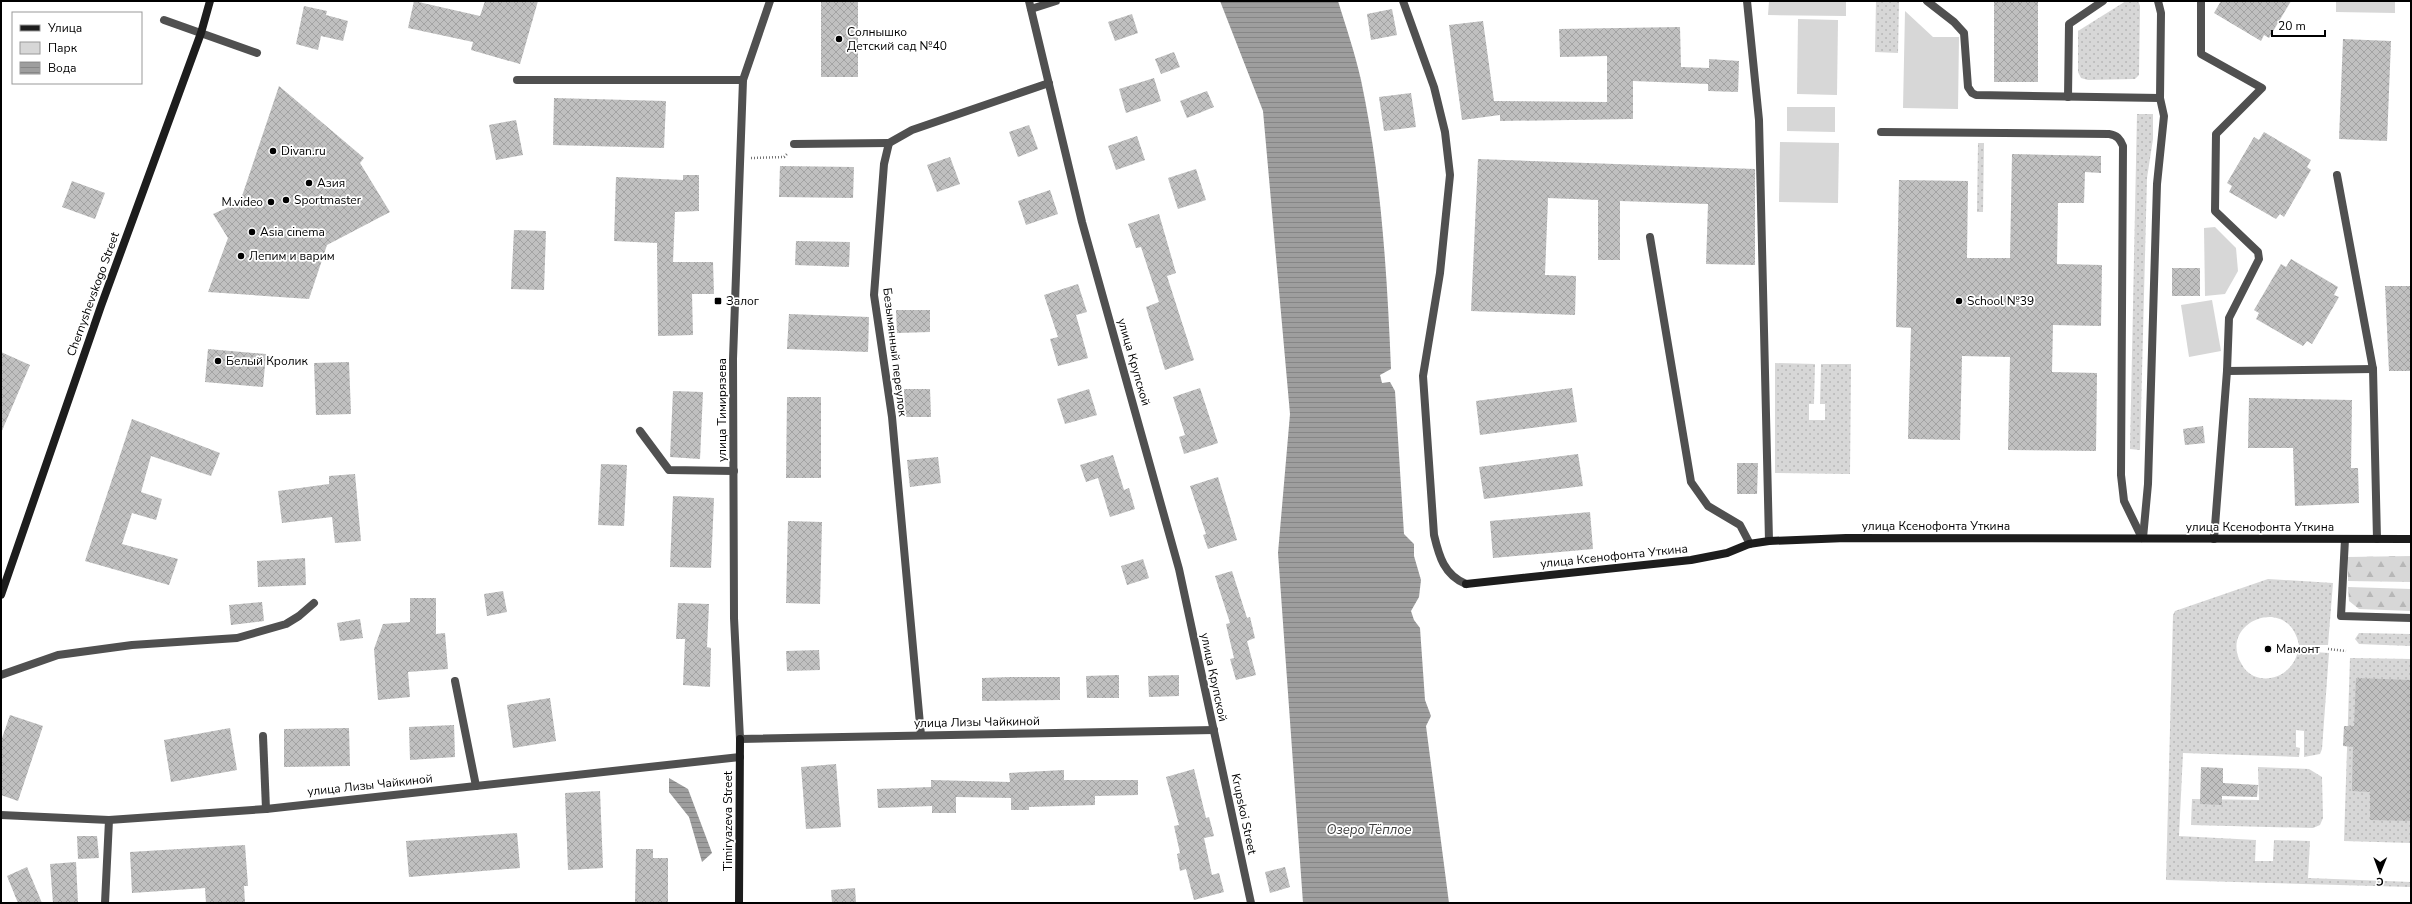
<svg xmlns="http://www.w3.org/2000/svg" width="2412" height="904" font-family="'Nunito Sans',sans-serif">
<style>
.grass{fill:url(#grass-dots)}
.forest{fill:url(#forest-firs)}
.green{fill:#d7d7d7}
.water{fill:url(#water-rules)}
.building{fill:url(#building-cross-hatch)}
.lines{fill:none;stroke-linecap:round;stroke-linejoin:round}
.path{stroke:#727272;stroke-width:2.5;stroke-dasharray:1 2;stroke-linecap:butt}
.lane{stroke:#505050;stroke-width:8}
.street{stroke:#505050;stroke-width:8}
.secondary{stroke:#1d1d1d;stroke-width:8}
.poi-dot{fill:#000;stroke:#fff;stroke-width:1.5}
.labels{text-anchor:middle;stroke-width:3.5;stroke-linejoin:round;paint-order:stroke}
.poi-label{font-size:12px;fill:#000;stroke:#fff;text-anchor:start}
.street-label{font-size:12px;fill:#000;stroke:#fff}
.water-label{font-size:13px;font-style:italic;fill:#3f3f3f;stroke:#fff}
</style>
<defs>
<pattern id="grass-dots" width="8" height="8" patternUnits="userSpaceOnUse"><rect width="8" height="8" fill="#d7d7d7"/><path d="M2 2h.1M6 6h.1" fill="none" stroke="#b7b7b7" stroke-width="1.8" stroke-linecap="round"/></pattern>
<pattern id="forest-firs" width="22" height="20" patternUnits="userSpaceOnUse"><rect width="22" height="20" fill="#d7d7d7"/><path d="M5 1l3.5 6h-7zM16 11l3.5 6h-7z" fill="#b7b7b7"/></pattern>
<pattern id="water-rules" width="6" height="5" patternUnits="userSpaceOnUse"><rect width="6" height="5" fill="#9e9e9e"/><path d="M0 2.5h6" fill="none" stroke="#868686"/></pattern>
<pattern id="building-cross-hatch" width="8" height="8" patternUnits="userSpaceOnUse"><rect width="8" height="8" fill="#c0c0c0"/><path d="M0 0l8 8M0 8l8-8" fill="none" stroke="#a3a3a3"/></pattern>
</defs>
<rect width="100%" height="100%" fill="#fff"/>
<g class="grass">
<polygon points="1876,1 1899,1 1898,53 1875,52"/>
<polygon points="2126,1 2138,1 2140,6 2139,75 2135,79 2088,80 2081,78 2078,72 2078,31"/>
<polygon points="2137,114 2153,114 2153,139 2147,178 2140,450 2130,449"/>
<polygon points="1978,143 1984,143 1983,212 1977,212"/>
<polygon points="1775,363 1815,364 1814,404 1809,404 1809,420 1825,420 1825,404 1820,404 1821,364 1851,364 1850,474 1775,473"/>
<path d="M2268,579L2333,583L2328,645H2299C2289,593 2218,622 2241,663C2245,671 2251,676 2260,678C2278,681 2294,669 2298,651L2329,653L2322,749L2320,754L2304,757V731L2296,730V747L2300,748L2299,757L2183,753L2179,836L2256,840L2255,861H2273L2274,840L2310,841L2308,878L2411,882V887L2166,880L2173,615L2175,611Z"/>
<polygon points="2359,633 2411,634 2411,646 2359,644 2355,639"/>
<polygon points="2350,658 2411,659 2411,843 2344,841"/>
<polygon points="2258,767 2309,769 2322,777 2323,818 2320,825 2313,828 2191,825 2192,799 2259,800"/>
</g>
<g class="forest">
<polygon points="2411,556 2411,582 2348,581 2348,557"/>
<polygon points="2348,587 2411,589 2411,611 2359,609 2349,601"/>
</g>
<g class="green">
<polygon points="1769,1 1846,1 1846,16 1768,15"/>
<polygon points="2336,1 2395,1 2395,13 2336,12"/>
<polygon points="1905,11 1933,37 1959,37 1958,109 1903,108"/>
<polygon points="1798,19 1838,20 1837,95 1797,94"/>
<polygon points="1787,107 1835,107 1835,132 1787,131"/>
<polygon points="1780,142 1839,143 1838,203 1779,202"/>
<polygon points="2215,227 2236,248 2238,271 2225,294 2205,296 2204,228"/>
<polygon points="2212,300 2221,351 2189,357 2181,305"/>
</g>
<g class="water">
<path d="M1220,1H1338C1346,27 1355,53 1361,80C1381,174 1387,272 1391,369L1380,375L1382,383L1390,382L1395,391L1404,534L1414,544V556L1421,580L1419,597L1411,611L1414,620L1420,628L1425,700L1431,716L1426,726L1449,903H1303L1278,553L1290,414L1263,111Z"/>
<polygon points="669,778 688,789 712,853 702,862 689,817 669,792"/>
</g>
<g class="building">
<polygon points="414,1 480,16 485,1 538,1 520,64 471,50 473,42 408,28"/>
<rect x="821" y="1" width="37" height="76"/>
<rect x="1994" y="1" width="44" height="81"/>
<polygon points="2221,1 2291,1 2269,38 2264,35 2261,41 2214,13"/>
<polygon points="304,6 327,11 326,15 348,21 343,41 321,36 318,50 296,44"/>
<polygon points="1392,9 1397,35 1371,40 1367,14"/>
<polygon points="1132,14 1138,33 1115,41 1108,22"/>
<polygon points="1483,21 1494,101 1607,102 1607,56 1560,57 1559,29 1680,27 1681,67 1709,68 1709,59 1739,61 1738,92 1708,91 1708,84 1633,81 1633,119 1500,121 1500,115 1462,120 1449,25"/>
<polygon points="2343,39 2391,41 2387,141 2339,139"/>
<polygon points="1174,52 1180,67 1161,74 1155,59"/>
<polygon points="1154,78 1161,101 1126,113 1119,89"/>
<polygon points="279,86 364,158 360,163 390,212 327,245 309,299 208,292 228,238 213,214 240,202"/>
<polygon points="1207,91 1214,107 1187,118 1180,101"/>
<polygon points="1411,93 1416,127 1384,131 1379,97"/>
<polygon points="554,98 666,101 664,148 553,145"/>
<polygon points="516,120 523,155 496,160 489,125"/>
<polygon points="1029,125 1038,149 1018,157 1009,132"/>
<polygon points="2264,132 2311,160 2307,167 2311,170 2284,217 2280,214 2276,219 2229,192 2232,186 2227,183 2254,137 2259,140"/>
<polygon points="1137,136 1145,160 1116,170 1108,146"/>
<polygon points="2012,154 2101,156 2101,173 2085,172 2084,203 2058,203 2057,264 2102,265 2101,326 2053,325 2052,372 2097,373 2096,451 2008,450 2010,357 1962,356 1960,440 1908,439 1911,328 1896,327 1899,180 1968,181 1967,258 2010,258"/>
<polygon points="950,157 960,184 937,192 927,165"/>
<polygon points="1478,159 1755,169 1755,265 1706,264 1708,204 1620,201 1620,260 1598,260 1598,200 1548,198 1545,275 1576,276 1575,315 1471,311"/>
<polygon points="780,166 854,167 853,198 779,197"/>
<polygon points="1196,169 1206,200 1178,209 1168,178"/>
<polygon points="683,175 699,175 699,211 675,212 673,262 713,262 714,294 692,294 693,335 658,336 657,243 614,241 616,177 683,180"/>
<polygon points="72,181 105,193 95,219 62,207"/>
<polygon points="1050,190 1058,214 1026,225 1018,201"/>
<polygon points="1159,214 1176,273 1167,276 1194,360 1165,370 1146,307 1159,302 1141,247 1136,248 1128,224"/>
<polygon points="514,230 546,231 544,290 511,289"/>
<polygon points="796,241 850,242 849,267 795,265"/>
<polygon points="2291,259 2338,287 2334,295 2339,297 2312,344 2307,341 2303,346 2256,319 2259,313 2254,310 2281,264 2286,267"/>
<rect x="2172" y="268" width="28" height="28"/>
<polygon points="1078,284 1087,312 1076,315 1088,358 1058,366 1050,339 1058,337 1044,295"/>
<polygon points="2385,286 2411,286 2411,371 2389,371"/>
<polygon points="896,310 930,310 930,332 897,333"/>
<polygon points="789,314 869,317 868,352 787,349"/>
<polygon points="208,349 266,354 263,387 205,382"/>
<polygon points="1,352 30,365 1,433"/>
<polygon points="349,362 351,414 316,415 314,363"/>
<polygon points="1200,388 1218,443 1184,454 1179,437 1185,435 1173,397"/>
<polygon points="1572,388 1577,422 1480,435 1476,401"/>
<polygon points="904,389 930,389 931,417 905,417"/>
<polygon points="1089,389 1097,415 1065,424 1057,399"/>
<polygon points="673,391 703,392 700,459 670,457"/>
<polygon points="787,397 821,397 821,478 786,478"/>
<polygon points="2249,398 2352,400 2351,468 2358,468 2359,503 2295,506 2293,448 2248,448"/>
<polygon points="132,419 220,453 211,476 151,456 141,492 162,499 156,520 132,513 122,544 178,559 169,585 85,561"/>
<polygon points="2203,426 2205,443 2185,445 2183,429"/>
<polygon points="1578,454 1583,486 1484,499 1479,467"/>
<polygon points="1113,455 1124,490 1129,488 1135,509 1110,517 1098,478 1086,482 1080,465"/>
<polygon points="938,457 941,483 910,487 907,460"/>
<polygon points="1737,463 1758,463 1757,494 1737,494"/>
<polygon points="601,464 627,465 624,526 598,525"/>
<polygon points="355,474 361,541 335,543 332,517 282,523 278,491 329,484 329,476"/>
<polygon points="1218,477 1237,540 1208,549 1203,535 1206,534 1190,486"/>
<polygon points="673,496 714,498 711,568 670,567"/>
<polygon points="1590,512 1593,549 1493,558 1490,521"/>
<polygon points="788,521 822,522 820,604 786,603"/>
<polygon points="305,558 306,585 258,587 257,561"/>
<polygon points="1143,559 1149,578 1127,585 1121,566"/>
<polygon points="1232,571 1247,618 1250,617 1255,638 1247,641 1256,675 1236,680 1230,659 1234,658 1226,624 1230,623 1215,576"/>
<polygon points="503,591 507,612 487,616 484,594"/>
<polygon points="410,598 436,598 436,634 445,633 448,669 408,672 410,697 378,700 374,649 383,624 410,622"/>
<polygon points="262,602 264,621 231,625 229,605"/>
<polygon points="678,603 709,604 707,647 711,648 710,687 683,685 685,639 676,639"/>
<polygon points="360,619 363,638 340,641 337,623"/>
<polygon points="819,650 820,670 787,671 786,651"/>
<polygon points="1119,675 1119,698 1087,698 1086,676"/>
<polygon points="1179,675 1179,696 1149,697 1148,676"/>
<polygon points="1010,677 1060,677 1060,700 982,701 982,678"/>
<polygon points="2356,678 2411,680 2411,821 2370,820 2370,792 2352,791 2353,747 2343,746 2344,726 2354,726"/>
<polygon points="550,698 556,741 513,748 507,705"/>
<polygon points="10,715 43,726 18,801 1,795 1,741"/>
<polygon points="454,725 455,757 410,760 409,727"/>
<polygon points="230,728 237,770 171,782 164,740"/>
<polygon points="349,728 350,766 284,767 284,729"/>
<polygon points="836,764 841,827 806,829 801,767"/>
<polygon points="2201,767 2223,768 2223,783 2258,785 2257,797 2222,796 2222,805 2200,804"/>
<polygon points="1194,769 1206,818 1209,817 1214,836 1204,838 1212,875 1219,873 1224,892 1194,900 1186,869 1180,871 1177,854 1180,853 1174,826 1179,825 1166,777"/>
<polygon points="1064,770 1064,780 1138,780 1138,795 1095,796 1095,805 1029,807 1029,810 1011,810 1011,798 956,797 956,813 932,813 932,806 878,808 877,789 931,787 931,780 1010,782 1009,773"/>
<polygon points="600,791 603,868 568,870 565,793"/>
<polygon points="517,833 520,868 409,877 406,841"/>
<polygon points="77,836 97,836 99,858 78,859"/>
<polygon points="245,845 248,886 244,886 245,903 206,903 205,888 132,893 130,852"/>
<polygon points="636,849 653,849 653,858 668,858 668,903 635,903"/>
<polygon points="76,862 78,903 53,903 50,864"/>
<polygon points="27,867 42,903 18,903 7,876"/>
<polygon points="1285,867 1290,887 1270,893 1265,872"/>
<polygon points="855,888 856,903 832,903 831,890"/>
</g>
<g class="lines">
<g class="path">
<polyline points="751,158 784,157 787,154"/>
<polyline points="2328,649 2346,651"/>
</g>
<g class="lane">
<path d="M1403,1L1434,87L1445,132L1450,175L1440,273L1423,376L1434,535C1439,556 1444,575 1466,584"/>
<polyline points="1747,1 1759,120 1769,541"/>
<polyline points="1927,1 1954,22 1964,33 1968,87 1972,93 1976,95 2160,98"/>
<polyline points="2201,1 2201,54 2262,88 2216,134 2215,211 2258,252 2259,259 2229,318 2227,371 2214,539"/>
<polyline points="1031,9 1056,1"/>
<polyline points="164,20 257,53"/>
<polyline points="517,80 743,80 770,1"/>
<polyline points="2068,97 2069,24 2103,1"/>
<path d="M1881,132L2109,134C2117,135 2120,139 2123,146L2121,475L2124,501L2142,538"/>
<polyline points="794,144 889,143"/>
<polyline points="2337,175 2373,369 2377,539"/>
<polyline points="1650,237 1691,482 1708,506 1740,525 1750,544"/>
<polyline points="2227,371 2373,369"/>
<polyline points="640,431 669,470 734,471"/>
<polyline points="2143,538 2148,484 2157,184 2164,116 2160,98 2161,13 2158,1"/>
<polyline points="2345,539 2341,616 2411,618"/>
<polyline points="1,675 58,655 132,645 237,638 286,624 299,616 314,603"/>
<polyline points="455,681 476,786"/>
<polyline points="263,736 266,809"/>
<polyline points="105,903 109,820"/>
</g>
<g class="street">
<polyline points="1029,1 1082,222 1179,569 1251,903"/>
<polyline points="743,80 733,359 734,618 740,739 1214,730"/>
<polyline points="921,735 892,417 874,295 884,164 889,143 912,130 1049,83"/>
<polyline points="1,815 109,820 266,809 740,757"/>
</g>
<g class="secondary">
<polyline points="1466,584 1691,560 1727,553 1749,544 1769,541 1846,538 2411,539"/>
<polyline points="1,595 101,306 201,33 210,1"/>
<polyline points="739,903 740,739"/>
</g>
</g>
<g class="poi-dot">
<circle cx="839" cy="39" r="4"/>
<circle cx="273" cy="151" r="4"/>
<circle cx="309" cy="183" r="4"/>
<circle cx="286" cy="200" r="4"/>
<circle cx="271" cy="202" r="4"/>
<circle cx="252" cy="232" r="4"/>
<circle cx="241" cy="256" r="4"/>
<rect x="714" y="297" width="8" height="8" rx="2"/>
<circle cx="1959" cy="301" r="4"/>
<circle cx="218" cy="361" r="4"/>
<circle cx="2268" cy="649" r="4"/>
</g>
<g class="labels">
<g class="poi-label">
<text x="847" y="36">Солнышко<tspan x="847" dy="14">Детский сад №40</tspan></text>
<text x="281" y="155">Divan.ru</text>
<text x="317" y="187">Азия</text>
<text x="294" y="204">Sportmaster</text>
<text x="263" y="206" text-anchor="end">M.video</text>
<text x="260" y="236">Asia cinema</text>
<text x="249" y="260">Лепим и варим</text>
<text x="726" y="305">Залог</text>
<text x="1967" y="305">School №39</text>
<text x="226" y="365">Белый Кролик</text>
<text x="2276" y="653">Мамонт</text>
</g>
<g class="street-label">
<text transform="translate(93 294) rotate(-70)" y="4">Chernyshevskogo Street</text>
<text transform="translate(895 352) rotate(83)" y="4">Безымянный переулок</text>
<text transform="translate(1134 362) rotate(74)" y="4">улица Крупской</text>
<text transform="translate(722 410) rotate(-90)" y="4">улица Тимирязева</text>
<text x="1936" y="530">улица Ксенофонта Уткина</text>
<text x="2260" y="531">улица Ксенофонта Уткина</text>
<text transform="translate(1614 556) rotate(-6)" y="4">улица Ксенофонта Уткина</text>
<text transform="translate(1214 677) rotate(78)" y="4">улица Крупской</text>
<text transform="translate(977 722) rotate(-1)" y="4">улица Лизы Чайкиной</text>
<text transform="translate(370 785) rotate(-6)" y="4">улица Лизы Чайкиной</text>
<text transform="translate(1244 814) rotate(78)" y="4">Krupskoi Street</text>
<text transform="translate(728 821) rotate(-90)" y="4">Timiryazeva Street</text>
</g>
<g class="water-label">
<text x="1369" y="834">Озеро Тёплое</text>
</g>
</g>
<rect width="2412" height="904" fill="none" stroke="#000000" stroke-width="4"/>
<rect x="12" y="12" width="130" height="72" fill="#ffffff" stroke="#999999"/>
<rect x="20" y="25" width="20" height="6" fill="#1d1d1d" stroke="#999999"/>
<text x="48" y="32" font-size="12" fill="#000000">Улица</text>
<rect x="20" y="42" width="20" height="12" fill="#d7d7d7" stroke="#999999"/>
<text x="48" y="52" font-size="12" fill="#000000">Парк</text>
<rect x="20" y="62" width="20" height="12" fill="url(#water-rules)" stroke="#999999"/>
<text x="48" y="72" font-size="12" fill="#000000">Вода</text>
<g transform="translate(2380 872) rotate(181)" stroke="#ffffff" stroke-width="3" paint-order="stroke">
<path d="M0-3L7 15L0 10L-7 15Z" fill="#000000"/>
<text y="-6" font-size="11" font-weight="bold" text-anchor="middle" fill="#000000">С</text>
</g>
<path d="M2272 30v6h53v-6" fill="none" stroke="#000000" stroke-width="2"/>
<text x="2278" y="30" font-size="12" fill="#000000" stroke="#ffffff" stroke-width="3" paint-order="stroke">20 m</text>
</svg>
